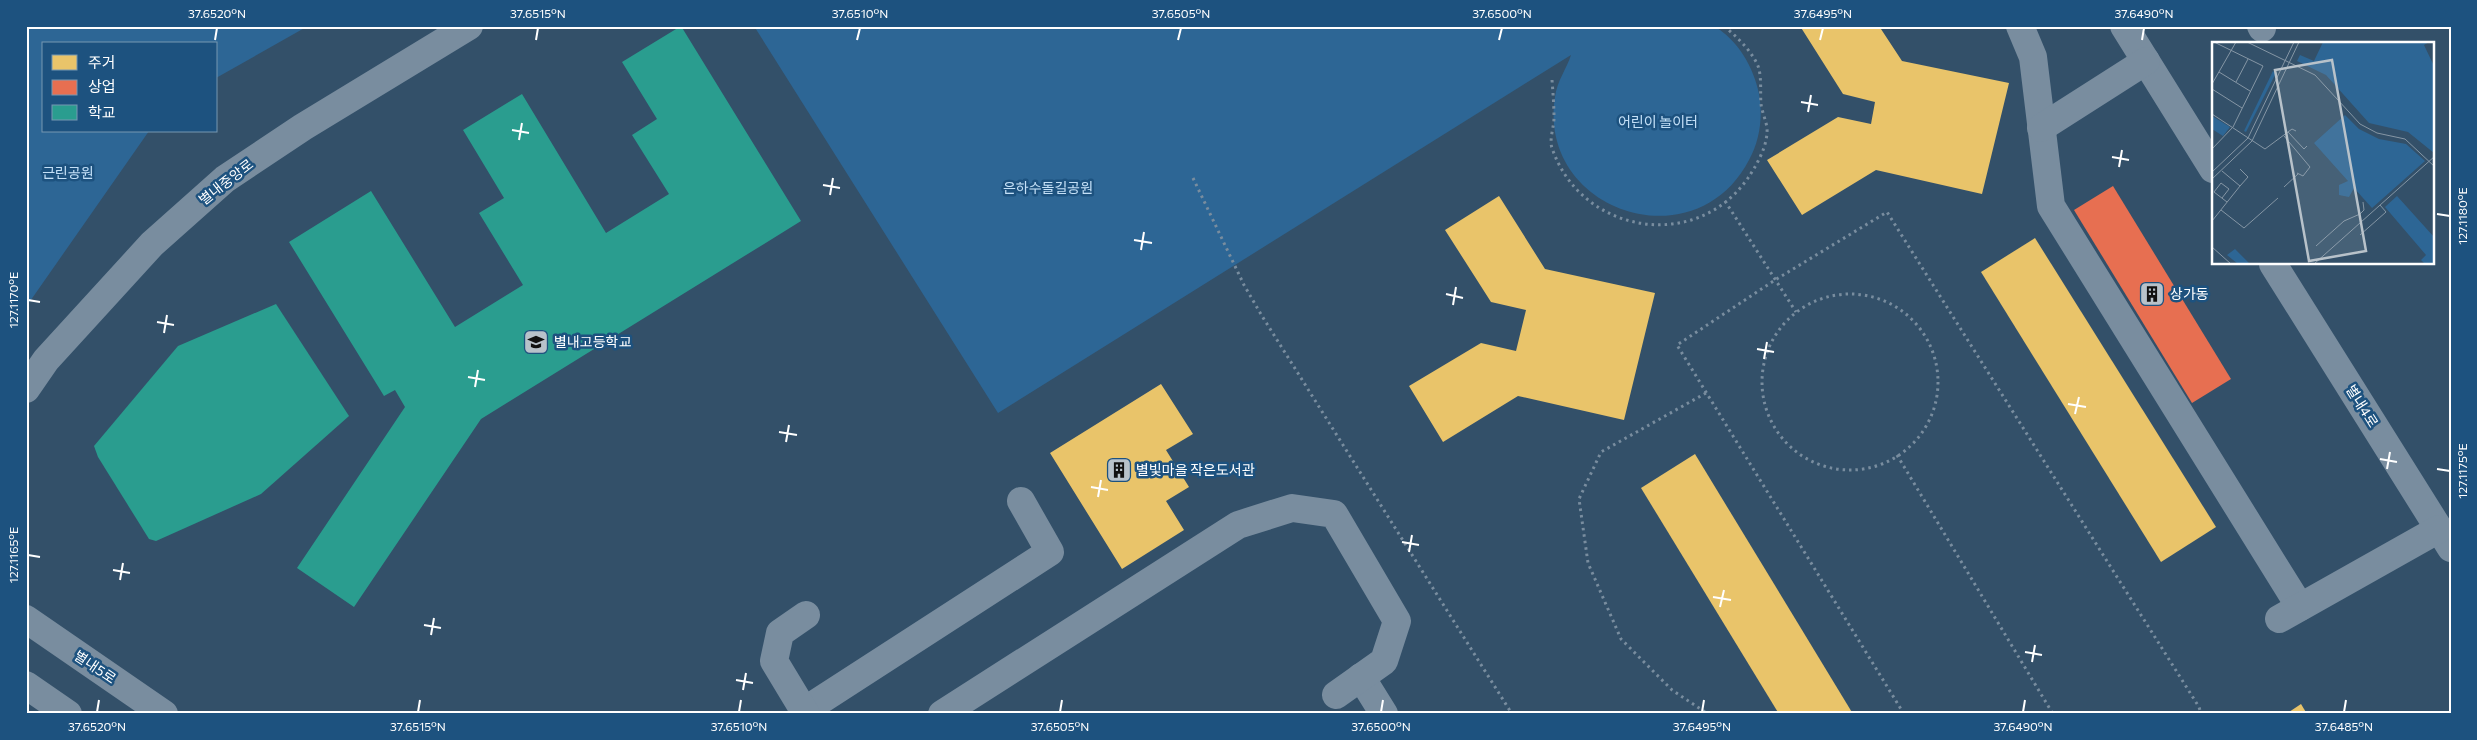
<svg xmlns="http://www.w3.org/2000/svg" width="2477" height="740" font-family="Commissioner,'Noto Sans KR',sans-serif">
<style>
.green{fill:#2d6695}
.homes{fill:#e9c46a}
.shops{fill:#e76f51}
.schools{fill:#2a9d8f}
.lines{fill:none;stroke-linecap:round;stroke-linejoin:round}
.path{stroke:#798d9f;stroke-width:3;stroke-dasharray:2.5 4;stroke-linecap:butt}
.minor{stroke:#798d9f;stroke-width:28}
.ticks{fill:none;stroke:#fff;stroke-width:2}
.labels{text-anchor:middle;stroke-width:5;stroke-linejoin:round;paint-order:stroke}
.park-label{font-size:14px;fill:#c4e0f7;stroke:#1d527f}
.street-label{font-size:14px;fill:#fff;stroke:#1d527f}
.poi-label{font-size:14px;fill:#fff;stroke:#1d527f;text-anchor:start}
.inset-road{fill:none;stroke:#8596a5;stroke-width:1}
.view{fill:#b8c2ca;fill-opacity:0.15;stroke:#b8c2ca;stroke-width:2.5}
.inset-edge{fill:none;stroke:#fff;stroke-width:2.5}
.neatline{fill:none;stroke:#fff;stroke-width:2}
.ticks-label{font-size:12px;text-anchor:middle;fill:#fff}
</style>
<rect width="100%" height="100%" fill="#335069"/>
<g class="green">
<polygon points="26,26 308,26 216,78 216,44 44,44 44,131 149,131 26,307"/>
<path d="M754,26H1714C1738,40 1754,68 1759,94C1763,117 1760,140 1749,160C1695,264 1537,211 1555,97C1557,81 1567,68 1571,55L998,413Z"/>
</g>
<g class="homes">
<polygon points="1800,26 1879,26 1902,61 2009,83 1982,194 1876,170 1802,215 1767,160 1838,117 1871,124 1875,102 1843,94"/>
<polygon points="1499,196 1545,269 1655,293 1624,420 1518,396 1443,442 1409,386 1481,343 1516,351 1526,310 1491,302 1445,230"/>
<polygon points="2035,238 2216,527 2161,562 1981,272"/>
<polygon points="1161,384 1193,434 1166,450 1189,487 1166,501 1184,530 1122,569 1050,453"/>
<polygon points="1695,454 1853,714 1779,714 1641,488"/>
<polygon points="2301,704 2307,714 2286,714"/>
</g>
<polygon class="shops" points="2113,186 2231,379 2192,403 2074,210"/>
<g class="schools">
<polygon points="681,26 801,221 481,419 354,607 297,568 405,407 395,390 384,396 289,242 371,191 455,327 523,285 479,213 504,198 463,130 522,94 606,233 669,194 632,135 657,119 622,62"/>
<polygon points="276,304 349,416 261,494 156,541 149,539 98,457 94,446 178,346"/>
</g>
<g class="lines">
<g class="path">
<path d="M1552,80C1553,93 1554,106 1554,118C1554,127 1549,140 1552,148C1581,234 1696,253 1748,178C1756,166 1766,149 1767,133C1768,124 1762,113 1761,104C1760,93 1762,77 1758,66C1751,50 1737,37 1724,26"/>
<polyline points="1193,178 1244,285 1262,316 1512,714"/>
<polyline points="1725,201 1796,312"/>
<circle cx="1850" cy="382" r="88"/>
<polyline points="1706,393 1601,452 1579,499 1588,563 1621,639 1672,690 1708,714"/>
<polyline points="1897,455 2053,714"/>
<polyline points="1904,714 1677,345 1775,280 1887,212 2199,707 2201,714"/>
</g>
<g class="minor">
<polyline points="2020,26 2033,57 2051,206 2300,607"/>
<polyline points="2124,26 2213,169"/>
<polyline points="2261,26 2262,28"/>
<polyline points="2041,128 2146,61"/>
<polyline points="2273,264 2451,548"/>
<polyline points="26,389 46,360 152,244 225,179 303,127 469,26"/>
<polyline points="26,619 164,714"/>
<polyline points="2279,619 2439,529"/>
<polyline points="1361,677 1384,714"/>
<polyline points="26,685 68,714"/>
<polyline points="804,711 1050,552 1021,501"/>
<polyline points="806,714 774,661 780,633 806,615"/>
<polyline points="942,714 1238,525 1292,508 1334,514 1397,621 1384,661 1336,695"/>
</g>
</g>
<path class="ticks" d="M215,40L217,28M536,40L538,28M857,40L860,28M1178,40L1181,28M1499,40L1502,28M1820,40L1823,28M2142,40L2144,28M1801,102L1818,105M1808,112L1811,95M512,130L529,133M519,140L522,123M2112,157L2129,160M2119,167L2122,150M823,185L840,188M830,195L833,178M2437,214L2450,216M1134,240L1152,243M1141,250L1144,232M1446,294L1463,298M28,300L40,302M1453,305L1456,287M157,322L174,325M164,333L167,315M1757,349L1774,352M1764,359L1767,342M468,377L485,380M475,387L478,370M2068,404L2086,407M2075,414L2079,397M779,432L797,435M786,442L789,425M2380,459L2397,462M2387,469L2390,452M2437,469L2450,471M1091,487L1108,490M1098,497L1101,480M1402,542L1419,545M1409,552L1412,535M28,555L40,557M113,570L130,573M120,580L123,563M1713,597L1731,600M1720,607L1724,590M424,625L441,628M431,635L434,618M2025,652L2042,655M2032,662L2035,645M736,680L753,683M743,690L746,673M97,712L99,700M418,712L420,700M739,712L741,700M1060,712L1062,700M1381,712L1383,700M1702,712L1704,700M2023,712L2025,700M2344,712L2346,700"/>
<defs>
<symbol id="building-square" viewBox="-11 -11 22 22"><rect x="-9" y="-9" width="18" height="18" rx="4" fill="#b8c2ca" stroke="#1d527f"/><path d="M-4-6H4V6H1V3H-1V6H-4ZM-2.5-4.3h1.7v1.8h-1.7ZM.8-4.3h1.7v1.8H.8ZM-2.5-1h1.7V.8h-1.7ZM.8-1h1.7V.8H.8Z" fill="#111"/></symbol>
<symbol id="school-square" viewBox="-11 -11 22 22"><rect x="-9" y="-9" width="18" height="18" rx="4" fill="#b8c2ca" stroke="#1d527f"/><path d="M0-5L7-2L0 1L-7-2ZM-4 1L0 2.5L4 1V4Q0 6-4 4Z" fill="#111"/></symbol>
</defs>
<g fill-rule="evenodd">
<use href="#building-square" x="2138" y="280" width="28" height="28"/>
<use href="#school-square" x="522" y="328" width="28" height="28"/>
<use href="#building-square" x="1105" y="456" width="28" height="28"/>
</g>
<g class="labels">
<g class="park-label">
<text x="1658" y="127">어린이 놀이터</text>
<text x="68" y="178">근린공원</text>
<text x="1048" y="193">은하수돌길공원</text>
</g>
<g class="street-label">
<text transform="translate(226 182) rotate(-38)" y="5">별내중앙로</text>
<text transform="translate(2362 406) rotate(58)" y="5">별내4로</text>
<text transform="translate(95 667) rotate(34)" y="5">별내5로</text>
</g>
<g class="poi-label">
<text x="2170" y="299">상가동</text>
<text x="554" y="347">별내고등학교</text>
<text x="1136" y="475">별빛마을 작은도서관</text>
</g>
</g>
<g transform="translate(2212 42)">
<rect width="222" height="222" fill="#335069"/>
<path d="M111,0H217L212,3L222,24V111L196,90L157,81L114,33L85,19L88,13L102,19ZM61,29L64,31L34,90L32,89ZM133,73L147,87L167,97L194,102L213,119L160,166L142,146L137,155L127,153V143L136,139L102,101ZM0,74L18,85L11,94L0,87ZM185,154L222,195V222H213L209,218L214,213L173,165ZM23,207L38,222H26L15,213Z" fill="#2d6695"/>
<path class="inset-road" d="M35,0L103,33L148,82L165,91L193,97L223,125M7,30L38,49M24,40L36,17M0,42L24,0M0,47L30,66M0,72L53,107L80,87L84,89M76,90L92,107L95,104M72,94L98,125L91,134L85,131M0,107L21,85L51,24L2,0M28,127L36,135L28,144M0,130L36,96L82,0M0,137L40,99L87,0M72,145L86,132M10,156L17,147L9,141L2,150L15,160M9,168L32,186L66,156M0,179L28,144L10,129M148,193L174,170L168,163M104,204L132,179L148,172L152,168L151,160M0,205L19,222M102,222L223,114"/>
<path class="view" d="M120,18L154,209L97,219L63,28Z"/>
<rect width="222" height="222" class="inset-edge"/>
</g>
<rect width="2477" height="740" fill="none" stroke="#1d527f" stroke-width="55"/>
<rect x="42" y="42" width="175" height="90" fill="#1d527f" stroke="#7797b2"/>
<rect x="52" y="55" width="25" height="15" fill="#e9c46a" stroke="#7797b2"/>
<text x="88" y="68" font-size="15" fill="#ffffff">주거</text>
<rect x="52" y="80" width="25" height="15" fill="#e76f51" stroke="#7797b2"/>
<text x="88" y="92" font-size="15" fill="#ffffff">상업</text>
<rect x="52" y="105" width="25" height="15" fill="#2a9d8f" stroke="#7797b2"/>
<text x="88" y="118" font-size="15" fill="#ffffff">학교</text>
<rect x="28" y="28" width="2422" height="684" class="neatline"/>
<g class="ticks-label">
<text x="217" y="18">37.6520°N</text>
<text x="538" y="18">37.6515°N</text>
<text x="860" y="18">37.6510°N</text>
<text x="1181" y="18">37.6505°N</text>
<text x="1502" y="18">37.6500°N</text>
<text x="1823" y="18">37.6495°N</text>
<text x="2144" y="18">37.6490°N</text>
<text transform="translate(2463 216) rotate(-90)" y="4">127.1180°E</text>
<text transform="translate(14 300) rotate(-90)" y="4">127.1170°E</text>
<text transform="translate(2463 471) rotate(-90)" y="4">127.1175°E</text>
<text transform="translate(14 555) rotate(-90)" y="4">127.1165°E</text>
<text x="97" y="731">37.6520°N</text>
<text x="418" y="731">37.6515°N</text>
<text x="739" y="731">37.6510°N</text>
<text x="1060" y="731">37.6505°N</text>
<text x="1381" y="731">37.6500°N</text>
<text x="1702" y="731">37.6495°N</text>
<text x="2023" y="731">37.6490°N</text>
<text x="2344" y="731">37.6485°N</text>
</g>
</svg>
